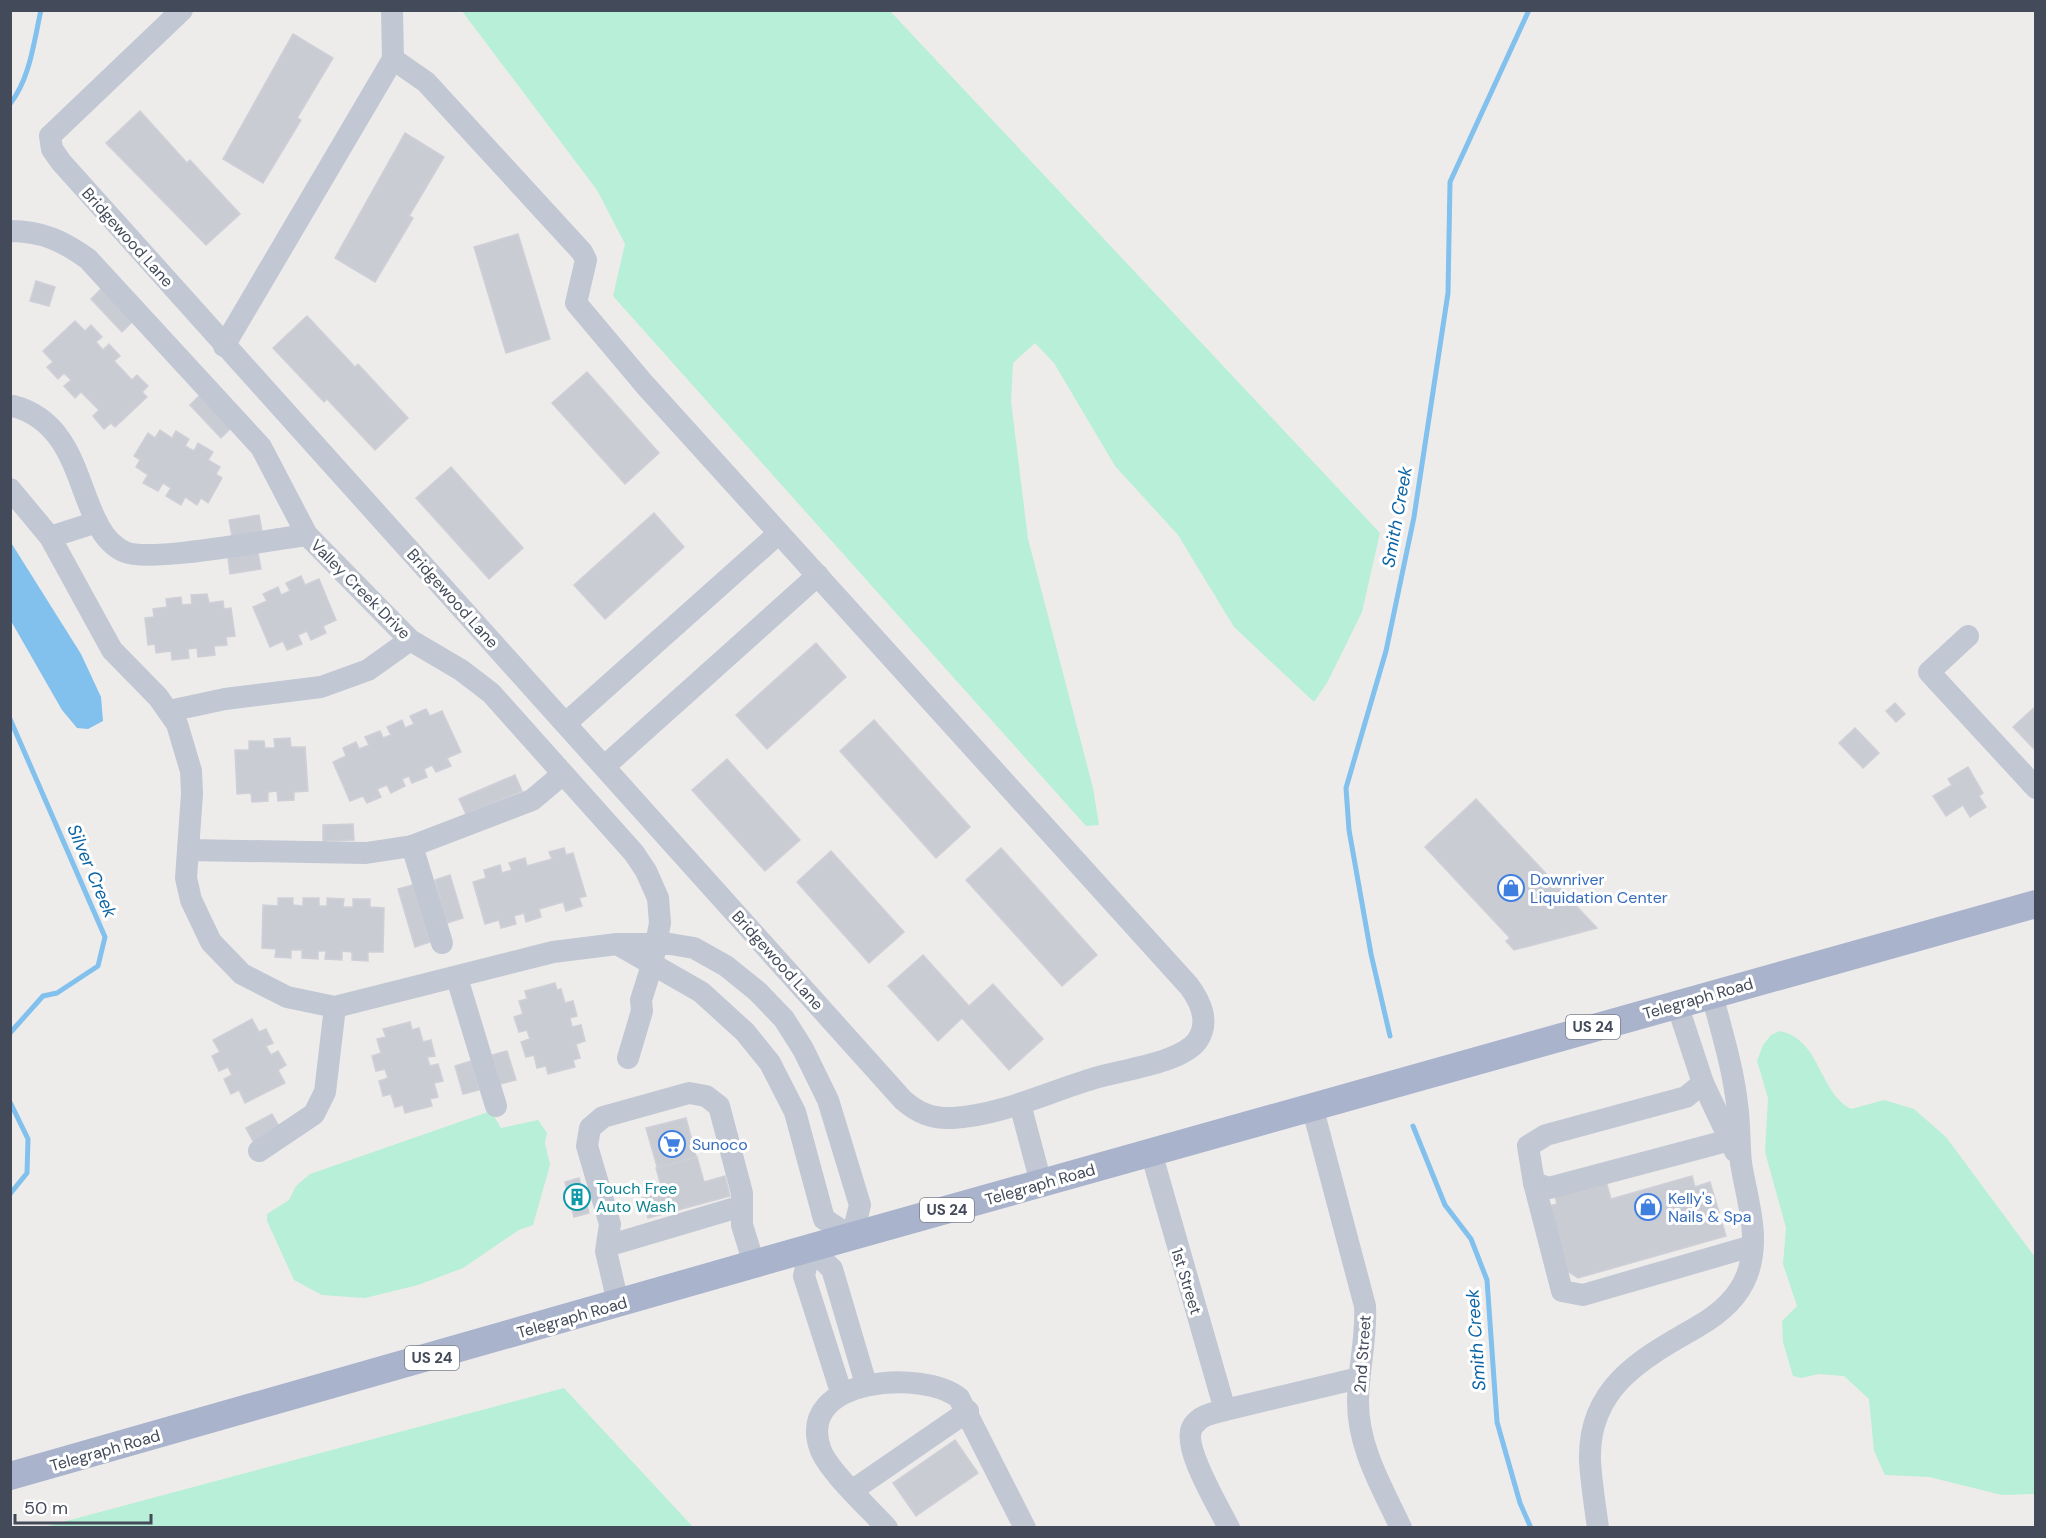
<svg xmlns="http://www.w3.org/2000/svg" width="2046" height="1538" font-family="'DM Sans',sans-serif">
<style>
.green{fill:#b7efd8}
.water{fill:#82c0ed}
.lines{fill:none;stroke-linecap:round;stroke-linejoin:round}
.stream{stroke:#82c0ed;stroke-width:5}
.building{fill:#caccd4;stroke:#cfcfd7;stroke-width:1.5}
.minor{stroke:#c1c7d3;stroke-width:22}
.major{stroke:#a9b3cc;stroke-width:28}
.labels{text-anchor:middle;stroke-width:6;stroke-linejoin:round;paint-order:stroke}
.shield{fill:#fff;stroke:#7b808b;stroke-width:1.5}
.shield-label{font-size:15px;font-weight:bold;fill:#434a59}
.street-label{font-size:16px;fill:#434a59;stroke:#fff}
.shop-label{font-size:16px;fill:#366cbe;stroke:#fff;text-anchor:start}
.culture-label{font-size:16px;fill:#0d838f;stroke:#fff;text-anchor:start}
.water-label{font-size:18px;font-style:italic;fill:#0964a6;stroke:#fff}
</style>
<rect width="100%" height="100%" fill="#eeeceb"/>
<g class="green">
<polygon points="462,11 890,11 1380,533 1362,612 1327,683 1314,702 1234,627 1178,535 1115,466 1054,363 1035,343 1013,363 1011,401 1028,539 1093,788 1099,825 1086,826 613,296 625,244 597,190"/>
<path d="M1780,1031C1821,1040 1818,1091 1851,1109L1884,1100L1914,1109L1946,1137L2035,1257V1494L2002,1495L1929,1477L1885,1475L1874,1451L1869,1399L1844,1376L1819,1374L1801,1378L1793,1376L1783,1342L1782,1321L1797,1306L1783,1264L1786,1228L1765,1152L1768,1098L1757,1061L1763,1045L1771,1035Z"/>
<polygon points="491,1111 501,1128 538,1120 547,1133 545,1143 550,1165 533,1225 519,1230 463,1268 418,1285 365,1298 322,1295 294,1280 267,1221 267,1214 289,1200 296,1186 310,1174"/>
<polygon points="564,1388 693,1527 44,1527"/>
</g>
<polygon class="water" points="10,541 81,654 101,697 103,721 88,729 77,728 62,710 11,621"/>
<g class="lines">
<g class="stream">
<path d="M10,104C30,79 34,41 41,10"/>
<polyline points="10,719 105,937 98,966 57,993 43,996 10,1033"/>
<polyline points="1390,1036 1371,954 1349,830 1346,788 1386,651 1414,517 1448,293 1450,182 1529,10"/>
<polyline points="10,1102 28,1139 27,1173 10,1194"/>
<polyline points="1413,1126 1445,1205 1471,1239 1487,1280 1497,1422 1520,1503 1531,1528"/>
</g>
</g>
<g class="building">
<polygon points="293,34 333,58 297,118 301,120 263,183 223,159"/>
<polygon points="140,111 187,163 190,160 240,214 206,245 106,143"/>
<polygon points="405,133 444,157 409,216 413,218 375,282 335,258"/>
<polygon points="518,234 550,339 506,353 474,247"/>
<polygon points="36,281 55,287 49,306 30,301"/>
<polygon points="102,288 133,321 122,332 91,299"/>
<polygon points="307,316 355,367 358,364 408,418 375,450 327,399 324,402 273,348"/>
<polygon points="75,321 85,331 91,325 102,337 96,342 103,350 109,344 120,356 114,361 132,380 137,375 148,386 142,392 147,397 115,427 111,423 104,429 93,416 99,410 81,392 75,398 64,386 71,380 64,373 58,379 47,367 53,362 43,351"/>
<polygon points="587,372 659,453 625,484 552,403"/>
<polygon points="201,394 232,427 221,438 190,405"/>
<polygon points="160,430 172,438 176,431 189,439 185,446 194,451 198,443 213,452 208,460 220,467 216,474 222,478 208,503 201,498 197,505 185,497 181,505 166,496 171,488 163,483 158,491 143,483 148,475 136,467 140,460 134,456 148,433 155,438"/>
<polygon points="451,467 523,548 489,579 416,498"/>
<polygon points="654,513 684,547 605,619 574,585"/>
<polygon points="259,515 262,531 232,536 229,520"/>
<polygon points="258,553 261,569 230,574 228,558"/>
<polygon points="301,576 305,585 319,579 336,620 323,626 326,633 311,640 307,631 298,635 302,644 287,650 283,641 270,647 253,607 267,601 263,594 278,587 281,595 290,591 286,583"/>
<polygon points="207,594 209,603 223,601 224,609 231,608 235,636 226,637 227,645 214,646 215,655 198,657 197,648 188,649 189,658 172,660 171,651 156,653 155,644 148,645 145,618 154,617 153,609 167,607 166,599 181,597 182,605 192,604 191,595"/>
<polygon points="816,643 846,677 767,749 736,715"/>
<polygon points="1895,703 1905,714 1896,722 1886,711"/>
<polygon points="2036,706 2036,751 2013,727"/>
<polygon points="426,709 430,716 442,711 461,752 447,758 451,766 436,772 432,765 424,769 427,777 412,783 409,776 402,779 405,786 391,793 387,785 377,789 381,797 367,803 363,796 350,801 333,762 346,756 343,748 356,742 359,749 369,745 365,737 380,731 383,738 391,735 387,727 402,720 405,728 414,724 410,716"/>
<polygon points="874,720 970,827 936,858 840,751"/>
<polygon points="1855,728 1879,753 1863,768 1839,743"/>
<polygon points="290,738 291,747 305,747 308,791 294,792 294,800 278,801 277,791 268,792 268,801 252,802 251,793 237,794 235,750 249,750 249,741 264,741 265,748 275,748 274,739"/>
<polygon points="727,759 800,840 765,871 692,790"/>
<polygon points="1968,767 1983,793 1979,796 1986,807 1970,817 1963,805 1946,816 1933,796 1952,785 1948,779"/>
<polygon points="515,775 522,791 466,814 459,799"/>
<polygon points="1476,799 1597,928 1514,950 1506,941 1510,938 1425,847"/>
<polygon points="353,824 354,840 323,841 323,825"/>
<polygon points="564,848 566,855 573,853 586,896 579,898 582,906 566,911 563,902 539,909 541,917 526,922 524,913 514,916 516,924 501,928 499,920 485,924 473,882 486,878 484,870 500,865 502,873 512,870 509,863 525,858 527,866 552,859 549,852"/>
<polygon points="1001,848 1097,955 1062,986 966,880"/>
<polygon points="831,851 904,932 869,963 797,882"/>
<polygon points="450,875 463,918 447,923 435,880"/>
<polygon points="413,885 430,942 415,947 398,889"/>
<polygon points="278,898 293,898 293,905 303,906 303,898 319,898 319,906 327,906 327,898 344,899 343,907 353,907 353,899 370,899 370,907 384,908 383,952 368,952 368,961 352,960 352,952 342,951 342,960 325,959 326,951 318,951 318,959 302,958 302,950 291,950 291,958 275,957 276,949 262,948 263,905 278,906"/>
<polygon points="923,955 969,1006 993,984 1043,1039 1009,1070 962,1018 938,1041 888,986"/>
<polygon points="555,983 557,990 561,989 565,1003 573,1001 577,1016 570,1018 572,1027 581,1025 585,1041 576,1044 580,1058 573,1060 575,1067 548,1074 546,1066 537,1068 534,1055 526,1057 521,1042 530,1039 527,1030 519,1032 514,1017 523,1014 519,1001 527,999 525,991"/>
<polygon points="252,1019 259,1032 266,1029 273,1043 266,1046 271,1055 278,1051 286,1065 278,1070 285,1083 245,1103 239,1090 231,1094 224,1079 232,1075 228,1067 219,1071 212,1056 220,1052 213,1040"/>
<polygon points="410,1022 412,1030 419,1028 423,1042 431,1040 435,1056 427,1057 430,1066 438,1064 443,1081 434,1083 438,1097 430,1099 432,1106 405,1113 403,1105 395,1107 391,1094 383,1096 379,1081 388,1078 385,1069 376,1071 372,1056 381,1053 377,1039 386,1037 383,1029"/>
<polygon points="507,1051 516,1080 500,1084 492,1055"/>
<polygon points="471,1061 479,1090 463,1094 455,1066"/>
<polygon points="272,1114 280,1128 254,1143 246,1128"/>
<polygon points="686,1118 697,1160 658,1170 646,1128"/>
<polygon points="697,1157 704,1182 725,1176 730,1196 648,1218 642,1198 663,1193 656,1168"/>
<polygon points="1692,1176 1695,1187 1710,1182 1726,1236 1578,1278 1567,1271 1548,1206 1557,1204 1555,1196 1606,1181 1611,1199"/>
<polygon points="579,1178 589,1213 574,1217 565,1182"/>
<polygon points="955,1440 978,1473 916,1516 893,1483"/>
</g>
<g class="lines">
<g class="minor">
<path d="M182,10L50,136L52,149L61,162L903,1100C918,1113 932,1119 953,1118C1002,1115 1048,1092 1095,1078C1121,1070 1181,1063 1197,1041C1210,1023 1201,1002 1189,986L645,385L576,303L586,260L582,252L426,82L393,59L392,10"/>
<path d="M10,231C42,231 63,241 88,259L261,447L307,535L410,640L461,670L491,693L634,853L646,871L658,898L660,923L652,965L641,1000L642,1011L628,1058"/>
<polyline points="224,346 393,59"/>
<path d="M13,406C91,426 74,530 125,552C151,563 273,539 307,535"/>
<polyline points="10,489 50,537 112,650 158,697 177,724 191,771 192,794 186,878 191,900 211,942 242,974 287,997 335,1007 553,952 617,944 670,944 694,948 726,966 757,991 784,1019 803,1049 828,1100 860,1205 852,1237 824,1219 795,1112 770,1063 745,1032 701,992 617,944"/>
<polyline points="50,537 97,522"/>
<polyline points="1968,636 1929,672 2036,788"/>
<polyline points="169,711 225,699 321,687 368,670 410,640"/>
<polyline points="566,723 779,533"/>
<polyline points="605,766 818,575"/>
<polyline points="412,846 442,943"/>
<polyline points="188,850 366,853 412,846 532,800 563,774"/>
<polyline points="457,978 496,1106"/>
<polyline points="1677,1004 1703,1083 1735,1151"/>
<polyline points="1703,1083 1686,1097 1546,1135 1528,1146 1534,1183 1549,1188 1730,1140"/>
<polyline points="1020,1104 1041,1183"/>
<path d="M1312,1106L1365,1306C1367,1338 1358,1370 1358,1402C1358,1448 1382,1487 1401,1528"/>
<polyline points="259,1151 314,1114 325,1092 335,1007"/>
<path d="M1151,1152L1225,1410C1213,1413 1200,1415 1193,1426C1180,1445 1219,1507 1229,1528"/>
<polyline points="1534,1183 1562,1291 1583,1295 1752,1246"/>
<polyline points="607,1246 742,1206"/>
<polyline points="810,1248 804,1276 841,1392"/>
<polyline points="810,1248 832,1269 866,1384"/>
<polyline points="618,1303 606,1251 610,1224 587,1146 590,1128 603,1117 689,1093 706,1096 719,1106 742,1193 742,1225 754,1264"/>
<polyline points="1225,1410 1359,1378"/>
<polyline points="853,1490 968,1411"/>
<path d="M887,1528C870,1509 827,1470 820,1448C796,1377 924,1369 959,1398L1025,1528"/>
<path d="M1598,1528C1595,1505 1591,1482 1590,1460C1588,1387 1643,1358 1697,1327C1718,1315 1738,1299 1747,1275C1761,1237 1747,1201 1741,1163C1739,1144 1740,1124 1737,1104C1733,1067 1721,1030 1712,994"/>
</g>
<polyline class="major" points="10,1476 810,1248 2036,904"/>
</g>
<defs>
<symbol id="shop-ring" viewBox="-11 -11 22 22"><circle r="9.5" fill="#fff" stroke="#3f7fe0" stroke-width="1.5"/><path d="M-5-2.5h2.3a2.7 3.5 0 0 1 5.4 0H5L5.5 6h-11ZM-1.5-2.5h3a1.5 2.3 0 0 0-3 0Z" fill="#3f7fe0"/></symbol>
<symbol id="supermarket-ring" viewBox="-11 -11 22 22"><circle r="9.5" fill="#fff" stroke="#3f7fe0" stroke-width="1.5"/><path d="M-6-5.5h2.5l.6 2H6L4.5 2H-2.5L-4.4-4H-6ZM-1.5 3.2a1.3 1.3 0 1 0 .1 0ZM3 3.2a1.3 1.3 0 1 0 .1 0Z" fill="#3f7fe0"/></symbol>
<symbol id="building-ring" viewBox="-11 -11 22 22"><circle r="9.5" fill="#fff" stroke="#0f9aa8" stroke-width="1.5"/><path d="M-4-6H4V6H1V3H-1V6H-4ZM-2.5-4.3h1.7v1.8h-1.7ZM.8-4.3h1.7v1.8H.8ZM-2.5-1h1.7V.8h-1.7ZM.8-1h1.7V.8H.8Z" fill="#0f9aa8"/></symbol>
</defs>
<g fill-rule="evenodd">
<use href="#shop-ring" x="1496" y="873" width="30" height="30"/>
<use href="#supermarket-ring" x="657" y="1129" width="30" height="30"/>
<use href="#building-ring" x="562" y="1182" width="30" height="30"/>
<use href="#shop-ring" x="1633" y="1192" width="30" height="30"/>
</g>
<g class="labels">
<g class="shield">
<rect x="1566" y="1015" width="54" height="24" rx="4.5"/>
<rect x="920" y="1198" width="54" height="24" rx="4.5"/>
<rect x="405" y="1346" width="54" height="24" rx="4.5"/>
</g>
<g class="shield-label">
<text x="1593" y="1032">US 24</text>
<text x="947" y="1215">US 24</text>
<text x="432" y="1363">US 24</text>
</g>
<g class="street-label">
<text transform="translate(128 237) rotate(48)" y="6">Bridgewood Lane</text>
<text transform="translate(361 589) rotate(45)" y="6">Valley Creek Drive</text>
<text transform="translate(453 598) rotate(48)" y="6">Bridgewood Lane</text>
<text transform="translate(778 960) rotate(48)" y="6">Bridgewood Lane</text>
<text transform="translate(1698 998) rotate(-16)" y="6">Telegraph Road</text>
<text transform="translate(1040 1184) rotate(-16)" y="6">Telegraph Road</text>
<text transform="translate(1187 1281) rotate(73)" y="6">1st Street</text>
<text transform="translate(572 1317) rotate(-16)" y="6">Telegraph Road</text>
<text transform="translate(1362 1354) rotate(-86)" y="6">2nd Street</text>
<text transform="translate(105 1450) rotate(-16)" y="6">Telegraph Road</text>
</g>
<g class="shop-label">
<text x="1530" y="885">Downriver<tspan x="1530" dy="18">Liquidation Center</tspan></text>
<text x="692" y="1150">Sunoco</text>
<text x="1668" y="1204">Kelly's<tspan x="1668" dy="18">Nails &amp; Spa</tspan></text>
</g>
<g class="culture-label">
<text x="596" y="1194">Touch Free<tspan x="596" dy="18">Auto Wash</tspan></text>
</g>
<g class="water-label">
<text transform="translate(1397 517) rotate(-80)" y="6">Smith Creek</text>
<text transform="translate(92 871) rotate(67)" y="6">Silver Creek</text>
<text transform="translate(1476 1340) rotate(-94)" y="6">Smith Creek</text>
</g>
</g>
<rect width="2046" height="1538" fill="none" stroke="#434a59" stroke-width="24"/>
<path d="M15 1514v9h136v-9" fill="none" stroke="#434a59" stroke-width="3"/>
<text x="24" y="1514" font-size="18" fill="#434a59" stroke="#ffffff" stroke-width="4.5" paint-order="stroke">50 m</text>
</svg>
